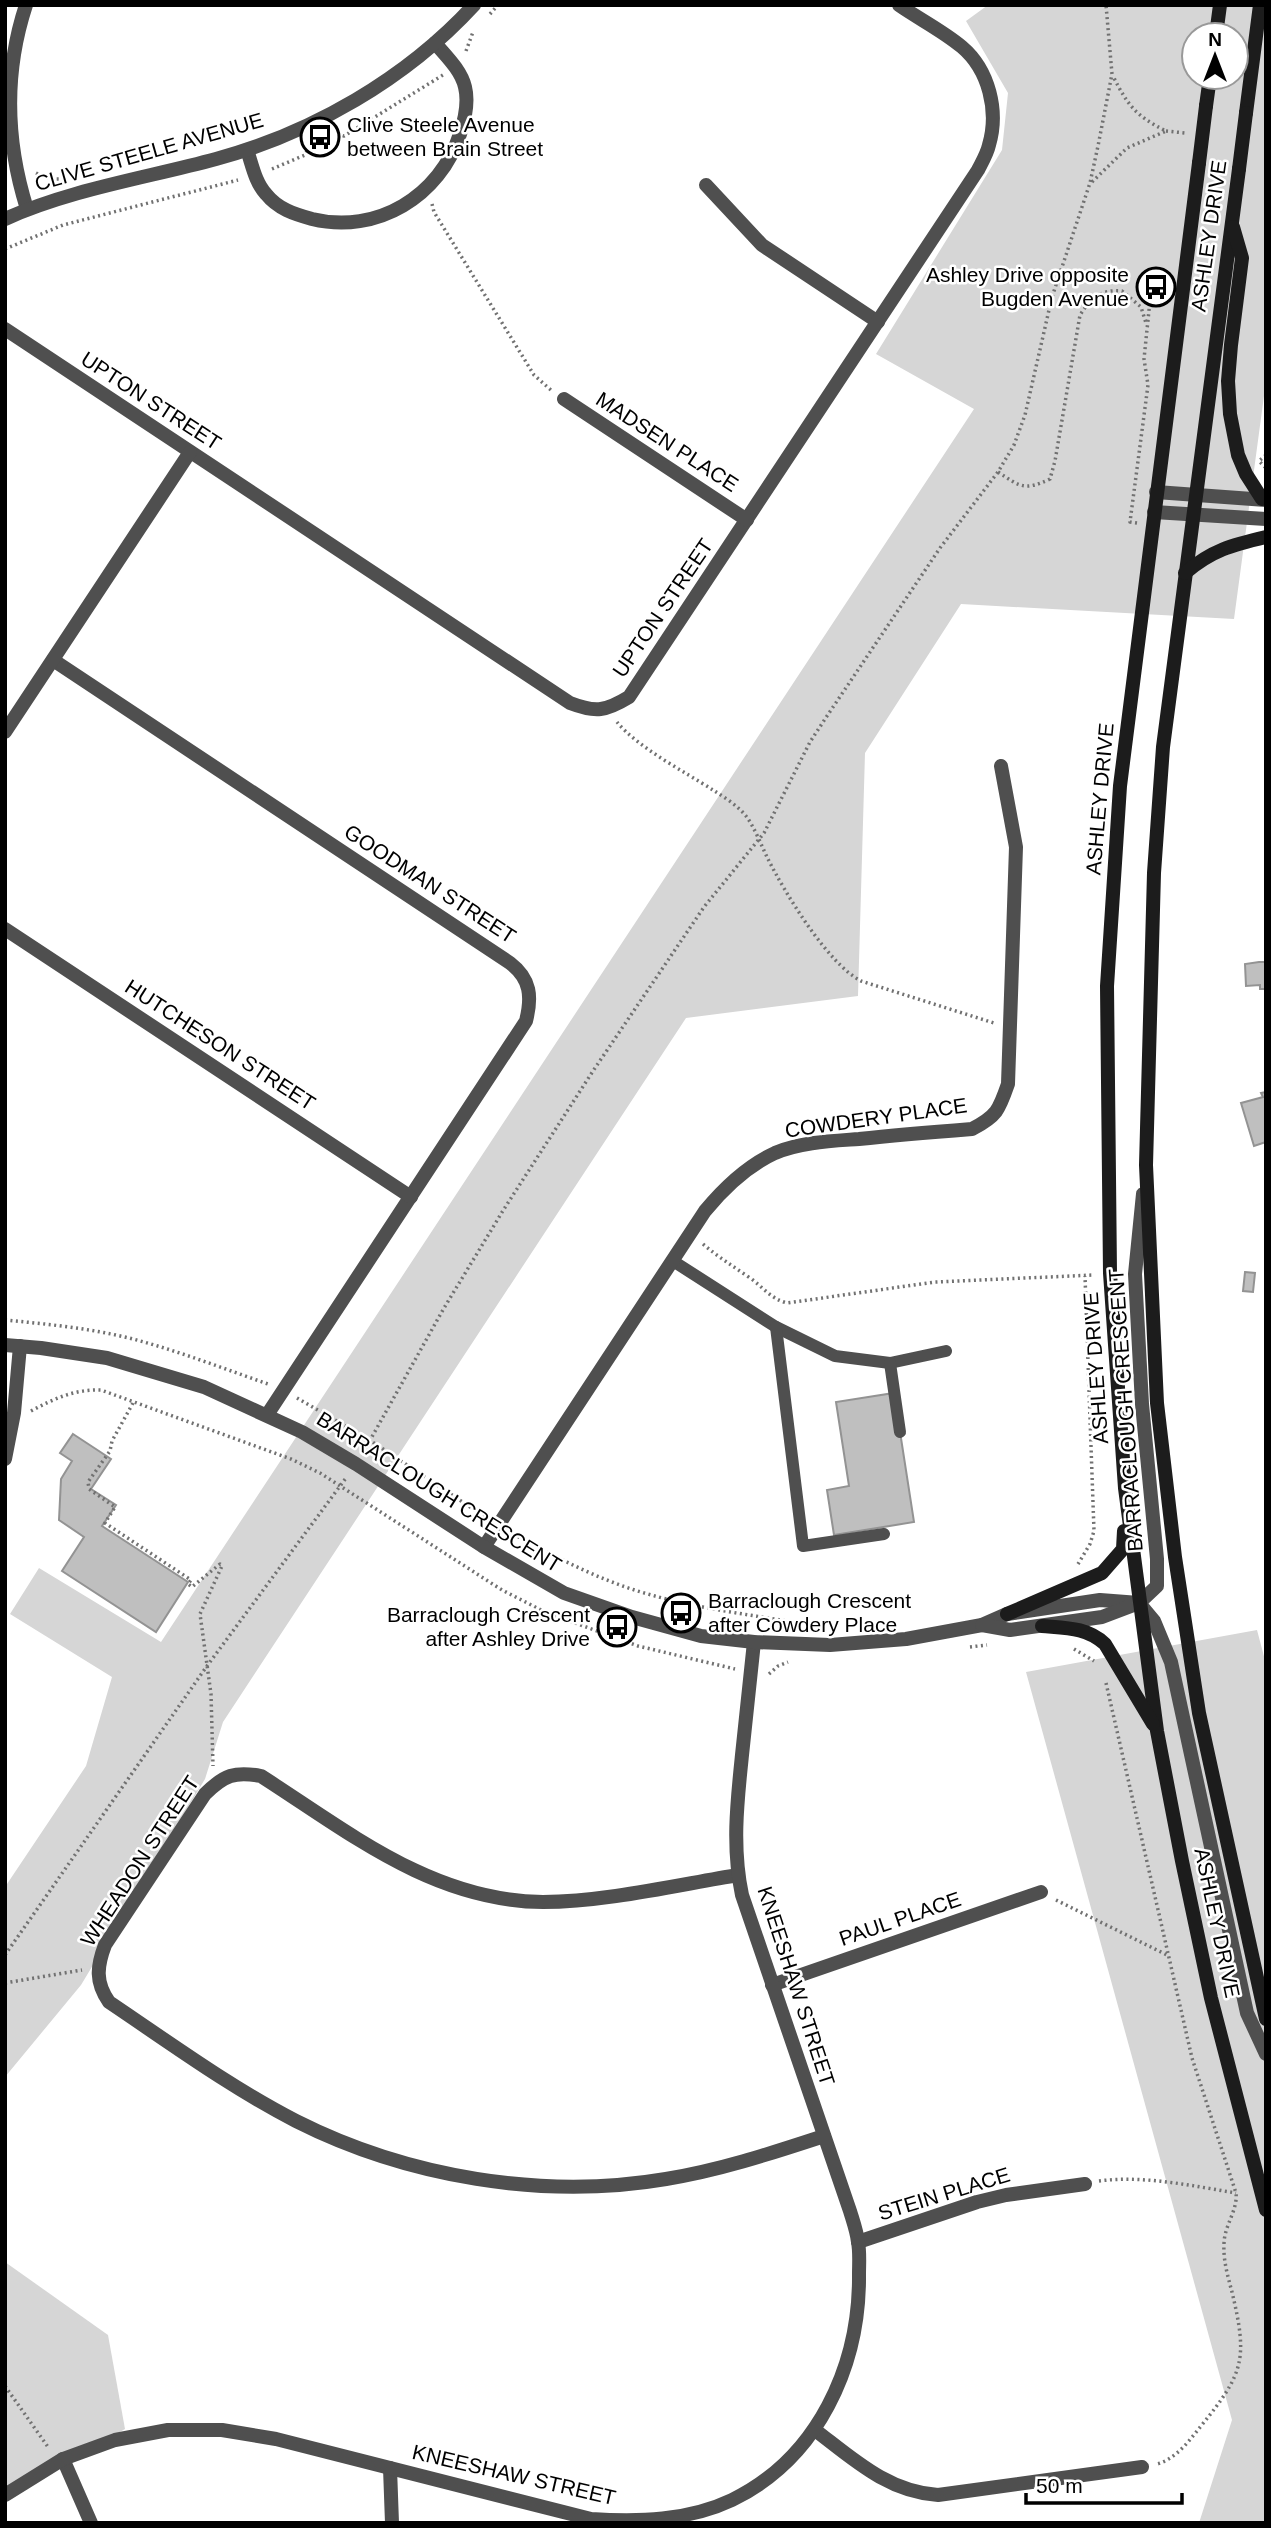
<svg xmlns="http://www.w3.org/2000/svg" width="1271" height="2528" font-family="Arial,sans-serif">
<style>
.green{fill:#d6d6d6;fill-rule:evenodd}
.building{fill:#bfbfbf;stroke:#939393;stroke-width:2}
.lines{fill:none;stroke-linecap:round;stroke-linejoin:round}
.path{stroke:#717171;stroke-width:3.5;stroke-dasharray:2 3.5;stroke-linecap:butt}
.service{stroke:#4f4f4f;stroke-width:12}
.minor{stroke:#4f4f4f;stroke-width:14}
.tertiary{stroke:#4f4f4f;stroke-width:14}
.secondary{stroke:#1c1c1c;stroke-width:14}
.secondary-bridge{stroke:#1c1c1c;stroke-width:14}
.labels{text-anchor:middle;stroke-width:5;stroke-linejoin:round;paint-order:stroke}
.poi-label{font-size:21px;fill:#000;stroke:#fff;text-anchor:start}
.street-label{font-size:21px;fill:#000;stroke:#fff}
</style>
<rect width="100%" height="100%" fill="#fff"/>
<g class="green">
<path d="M988,5H1266V381L1234,619L961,604L865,753L858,996L686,1018L223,1722L205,1779L81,1985L5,2077V1887L86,1766L112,1677L10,1614L39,1568L161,1642L974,409L876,354L1002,150L1008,93L966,21ZM1194,35H1236V77H1194Z"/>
<polygon points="1257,1630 1266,1664 1266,2523 1199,2523 1232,2420 1026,1672"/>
<polygon points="5,2262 108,2335 125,2429 5,2497"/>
</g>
<g class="building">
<polygon points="1259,962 1266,962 1266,989 1260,989 1260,985 1246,986 1245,964"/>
<polygon points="1266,1092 1266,1142 1254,1146 1241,1103 1263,1097 1261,1093"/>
<polygon points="1245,1272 1255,1273 1253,1292 1243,1291"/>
<polygon points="894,1393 914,1522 834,1535 827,1490 849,1486 836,1402"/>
<polygon points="73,1434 111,1459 91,1489 116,1505 102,1526 188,1582 156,1632 62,1571 84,1537 59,1520 61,1479 72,1461 60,1453"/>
</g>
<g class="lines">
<g class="path">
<polyline points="490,14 498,5"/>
<polyline points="466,51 473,32"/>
<polyline points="1166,131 1185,133"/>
<polyline points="332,133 344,136 443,75"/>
<polyline points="272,169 305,155 312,141"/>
<polyline points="36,173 49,179 59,179"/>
<path d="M1092,182L1127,148L1166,131C1136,116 1128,106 1113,76"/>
<polyline points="432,204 434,212 534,375 552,391"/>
<polyline points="5,249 63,225 238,180"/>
<polyline points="1266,455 1259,461 1266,468"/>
<path d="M998,472C1021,487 1024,491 1050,479L1055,461L1080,315C1091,298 1101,289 1122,291L1141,307L1146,323"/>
<polyline points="1137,523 1130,522 1148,385 1144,359 1152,281"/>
<path d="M617,722C637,747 685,772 713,790C724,797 737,805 746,816C755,828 761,845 768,859C785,893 828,964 861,981L994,1023"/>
<path d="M703,1244C718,1257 733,1266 750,1278C763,1287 771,1299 787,1303L935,1282L1094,1275"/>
<path d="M5,1320C46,1324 88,1328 129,1338C176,1350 222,1368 268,1384"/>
<polyline points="297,1398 371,1441 485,1517"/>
<polyline points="133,1403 112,1441 110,1451 88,1482 89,1489 115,1507 105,1523 191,1580 188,1584 192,1587 220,1564 222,1566 200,1614 211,1694 213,1766"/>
<path d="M31,1411C53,1399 75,1389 101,1390L291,1459L320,1473L502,1590L545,1612L638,1646L735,1669"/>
<polyline points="364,1451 444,1308 504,1209 593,1071 704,907 764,833 810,742 827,716 940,548 998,472 1014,445 1025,415 1052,297 1090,183 1098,146 1112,74 1106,5"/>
<path d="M513,1534C554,1556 597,1579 641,1592C697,1609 754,1615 811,1625"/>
<polyline points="1078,1564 1090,1544 1094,1531 1085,1276"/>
<polyline points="970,1647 987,1645"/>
<polyline points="1074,1649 1094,1661"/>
<polyline points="769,1674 778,1666 788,1662"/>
<path d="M1106,1683L1192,2058L1236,2193C1238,2210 1224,2226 1224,2244C1223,2260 1228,2277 1232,2292C1248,2359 1244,2373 1201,2426C1189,2441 1176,2459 1157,2464"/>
<polyline points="1056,1900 1167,1955"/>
<polyline points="5,1955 207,1666 346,1478"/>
<polyline points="5,1983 82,1970"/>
<path d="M1099,2181C1144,2175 1193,2186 1236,2193"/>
<polyline points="5,2386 48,2447"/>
</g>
<g class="service">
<polyline points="673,1261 776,1327 835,1356 890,1363 946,1351"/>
<polyline points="776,1327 803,1546 884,1534"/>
<polyline points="890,1363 900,1432"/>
</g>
<g class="minor">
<path d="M26,5C4,72 6,142 27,209"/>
<path d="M247,150C252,164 255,182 266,194C278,209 294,214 312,219C377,235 440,196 460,134C465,119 469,103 465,87C461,70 446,56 435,43"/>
<polyline points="706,185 762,245 878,322"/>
<path d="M5,329L570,703C596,713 606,711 629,697L978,170C982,162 987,154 989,145C999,111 989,70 962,47C943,31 919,19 899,5"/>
<polyline points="564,399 747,520"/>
<path d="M53,660L510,963C531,979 532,997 526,1021L267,1415"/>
<polyline points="5,732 190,452"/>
<polyline points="5,929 411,1197"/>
<polyline points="5,1459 14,1413 20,1346"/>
<path d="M484,1547L705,1211C724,1188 747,1166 775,1153C801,1142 832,1141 859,1139C897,1135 934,1132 972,1129C997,1116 999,1110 1008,1084L1016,847L1001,766"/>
<path d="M738,1875C677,1885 604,1902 543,1902C433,1901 350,1833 261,1776C235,1771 224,1775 205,1794L105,1945C97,1966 95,1982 109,2002C170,2043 230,2087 296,2121C407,2177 543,2200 666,2179C721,2170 772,2153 824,2136"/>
<polyline points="772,1985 1041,1892"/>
<polyline points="858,2242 977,2202 1006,2195 1085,2184"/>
<path d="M815,2430C853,2459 888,2492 938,2495L1142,2467"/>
<polyline points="63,2459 91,2523"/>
<polyline points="390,2468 392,2523"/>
<path d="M5,2495L63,2459L115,2440L168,2430H222L276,2439L591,2519C638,2522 688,2521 732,2500C818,2458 860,2366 859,2274C859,2264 860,2252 858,2242C857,2232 853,2221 850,2211L742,1895C732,1848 737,1803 742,1755C746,1717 750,1679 754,1642"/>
</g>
<g class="tertiary">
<path d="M5,219C72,189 146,178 216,159C312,133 406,79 474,5"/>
<polyline points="1156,492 1266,500"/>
<polyline points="1154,512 1266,519"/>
<polyline points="5,1345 41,1348 107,1358 204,1387 302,1432 356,1464 484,1547 564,1593 632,1617 701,1636 754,1642 830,1645 906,1639 982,1625 1007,1614 1100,1600 1139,1603 1154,1621 1171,1662 1247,2013 1266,2054"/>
<polyline points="982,1625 1010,1630 1102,1617 1139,1603 1157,1586 1157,1559 1142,1404 1135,1274 1143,1194"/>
</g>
<g class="secondary">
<polyline points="1216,35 1220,5"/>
<polyline points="1206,106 1210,77"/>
<polyline points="1246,113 1260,5"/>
<polyline points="1199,163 1120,786 1107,986 1110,1273 1125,1488 1157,1731 1182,1861 1211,1998 1266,2210"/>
<polyline points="1239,169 1163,747 1154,873 1146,1165 1157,1403 1175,1557 1199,1713 1266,2019"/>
<polyline points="1233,227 1242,258 1231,345 1228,381 1230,414 1238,455 1246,474 1262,499"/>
<path d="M1185,573C1212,550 1232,545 1266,537"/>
<polyline points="1007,1614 1102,1573 1123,1549 1124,1531"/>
<path d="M1042,1626C1065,1628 1087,1627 1105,1644L1153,1724"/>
</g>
<g class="secondary-bridge">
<polyline points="1199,163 1206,106"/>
<polyline points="1239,169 1246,113"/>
</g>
</g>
<defs>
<symbol id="bus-ring" viewBox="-11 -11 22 22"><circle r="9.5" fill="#fff" stroke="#000" stroke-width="1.5"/><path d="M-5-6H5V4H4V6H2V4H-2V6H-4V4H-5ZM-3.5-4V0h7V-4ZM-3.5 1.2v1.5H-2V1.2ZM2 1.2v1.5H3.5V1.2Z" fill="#000"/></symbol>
</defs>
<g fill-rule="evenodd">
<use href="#bus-ring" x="298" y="115" width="44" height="44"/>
<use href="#bus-ring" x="1134" y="265" width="44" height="44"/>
<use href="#bus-ring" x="659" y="1591" width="44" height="44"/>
<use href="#bus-ring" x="595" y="1605" width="44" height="44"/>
</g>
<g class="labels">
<g class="poi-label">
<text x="347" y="132">Clive Steele Avenue<tspan x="347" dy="24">between Brain Street</tspan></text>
<text x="1129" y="282" text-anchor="end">Ashley Drive opposite<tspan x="1129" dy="24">Bugden Avenue</tspan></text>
<text x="708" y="1608">Barraclough Crescent<tspan x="708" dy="24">after Cowdery Place</tspan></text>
<text x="590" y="1622" text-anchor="end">Barraclough Crescent<tspan x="590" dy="24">after Ashley Drive</tspan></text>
</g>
<g class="street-label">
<text transform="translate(149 152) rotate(-16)" y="7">CLIVE STEELE AVENUE</text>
<text transform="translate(1209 236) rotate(-82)" y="7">ASHLEY DRIVE</text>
<text transform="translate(151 401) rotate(33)" y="7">UPTON STREET</text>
<text transform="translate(667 442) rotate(33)" y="7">MADSEN PLACE</text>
<text transform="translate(663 608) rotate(-56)" y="7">UPTON STREET</text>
<text transform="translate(1100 799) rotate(-85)" y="7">ASHLEY DRIVE</text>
<text transform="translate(430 884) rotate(33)" y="7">GOODMAN STREET</text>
<text transform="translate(220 1045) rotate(33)" y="7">HUTCHESON STREET</text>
<text transform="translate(876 1118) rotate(-8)" y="7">COWDERY PLACE</text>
<text transform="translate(1096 1368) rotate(-94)" y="7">ASHLEY DRIVE</text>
<text transform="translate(1126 1410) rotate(-94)" y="7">BARRACLOUGH CRESCENT</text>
<text transform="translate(439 1492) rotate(32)" y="7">BARRACLOUGH CRESCENT</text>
<text transform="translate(140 1861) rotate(-57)" y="7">WHEADON STREET</text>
<text transform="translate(900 1919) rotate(-19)" y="7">PAUL PLACE</text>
<text transform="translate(1217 1923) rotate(78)" y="7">ASHLEY DRIVE</text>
<text transform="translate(796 1986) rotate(72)" y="7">KNEESHAW STREET</text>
<text transform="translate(944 2194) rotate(-17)" y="7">STEIN PLACE</text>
<text transform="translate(514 2475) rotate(13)" y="7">KNEESHAW STREET</text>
</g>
</g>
<rect width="1271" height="2528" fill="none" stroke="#000000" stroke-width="14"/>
<g transform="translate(1215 56)"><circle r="33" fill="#ffffff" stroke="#999999" stroke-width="2"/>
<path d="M0-5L12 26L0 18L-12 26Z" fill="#000000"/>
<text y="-10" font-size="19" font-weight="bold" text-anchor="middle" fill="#000000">N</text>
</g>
<path d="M1026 2493v10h156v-10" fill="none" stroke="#000000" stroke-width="3.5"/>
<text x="1036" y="2493" font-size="21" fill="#000000" stroke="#ffffff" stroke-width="5" paint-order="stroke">50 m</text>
</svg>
